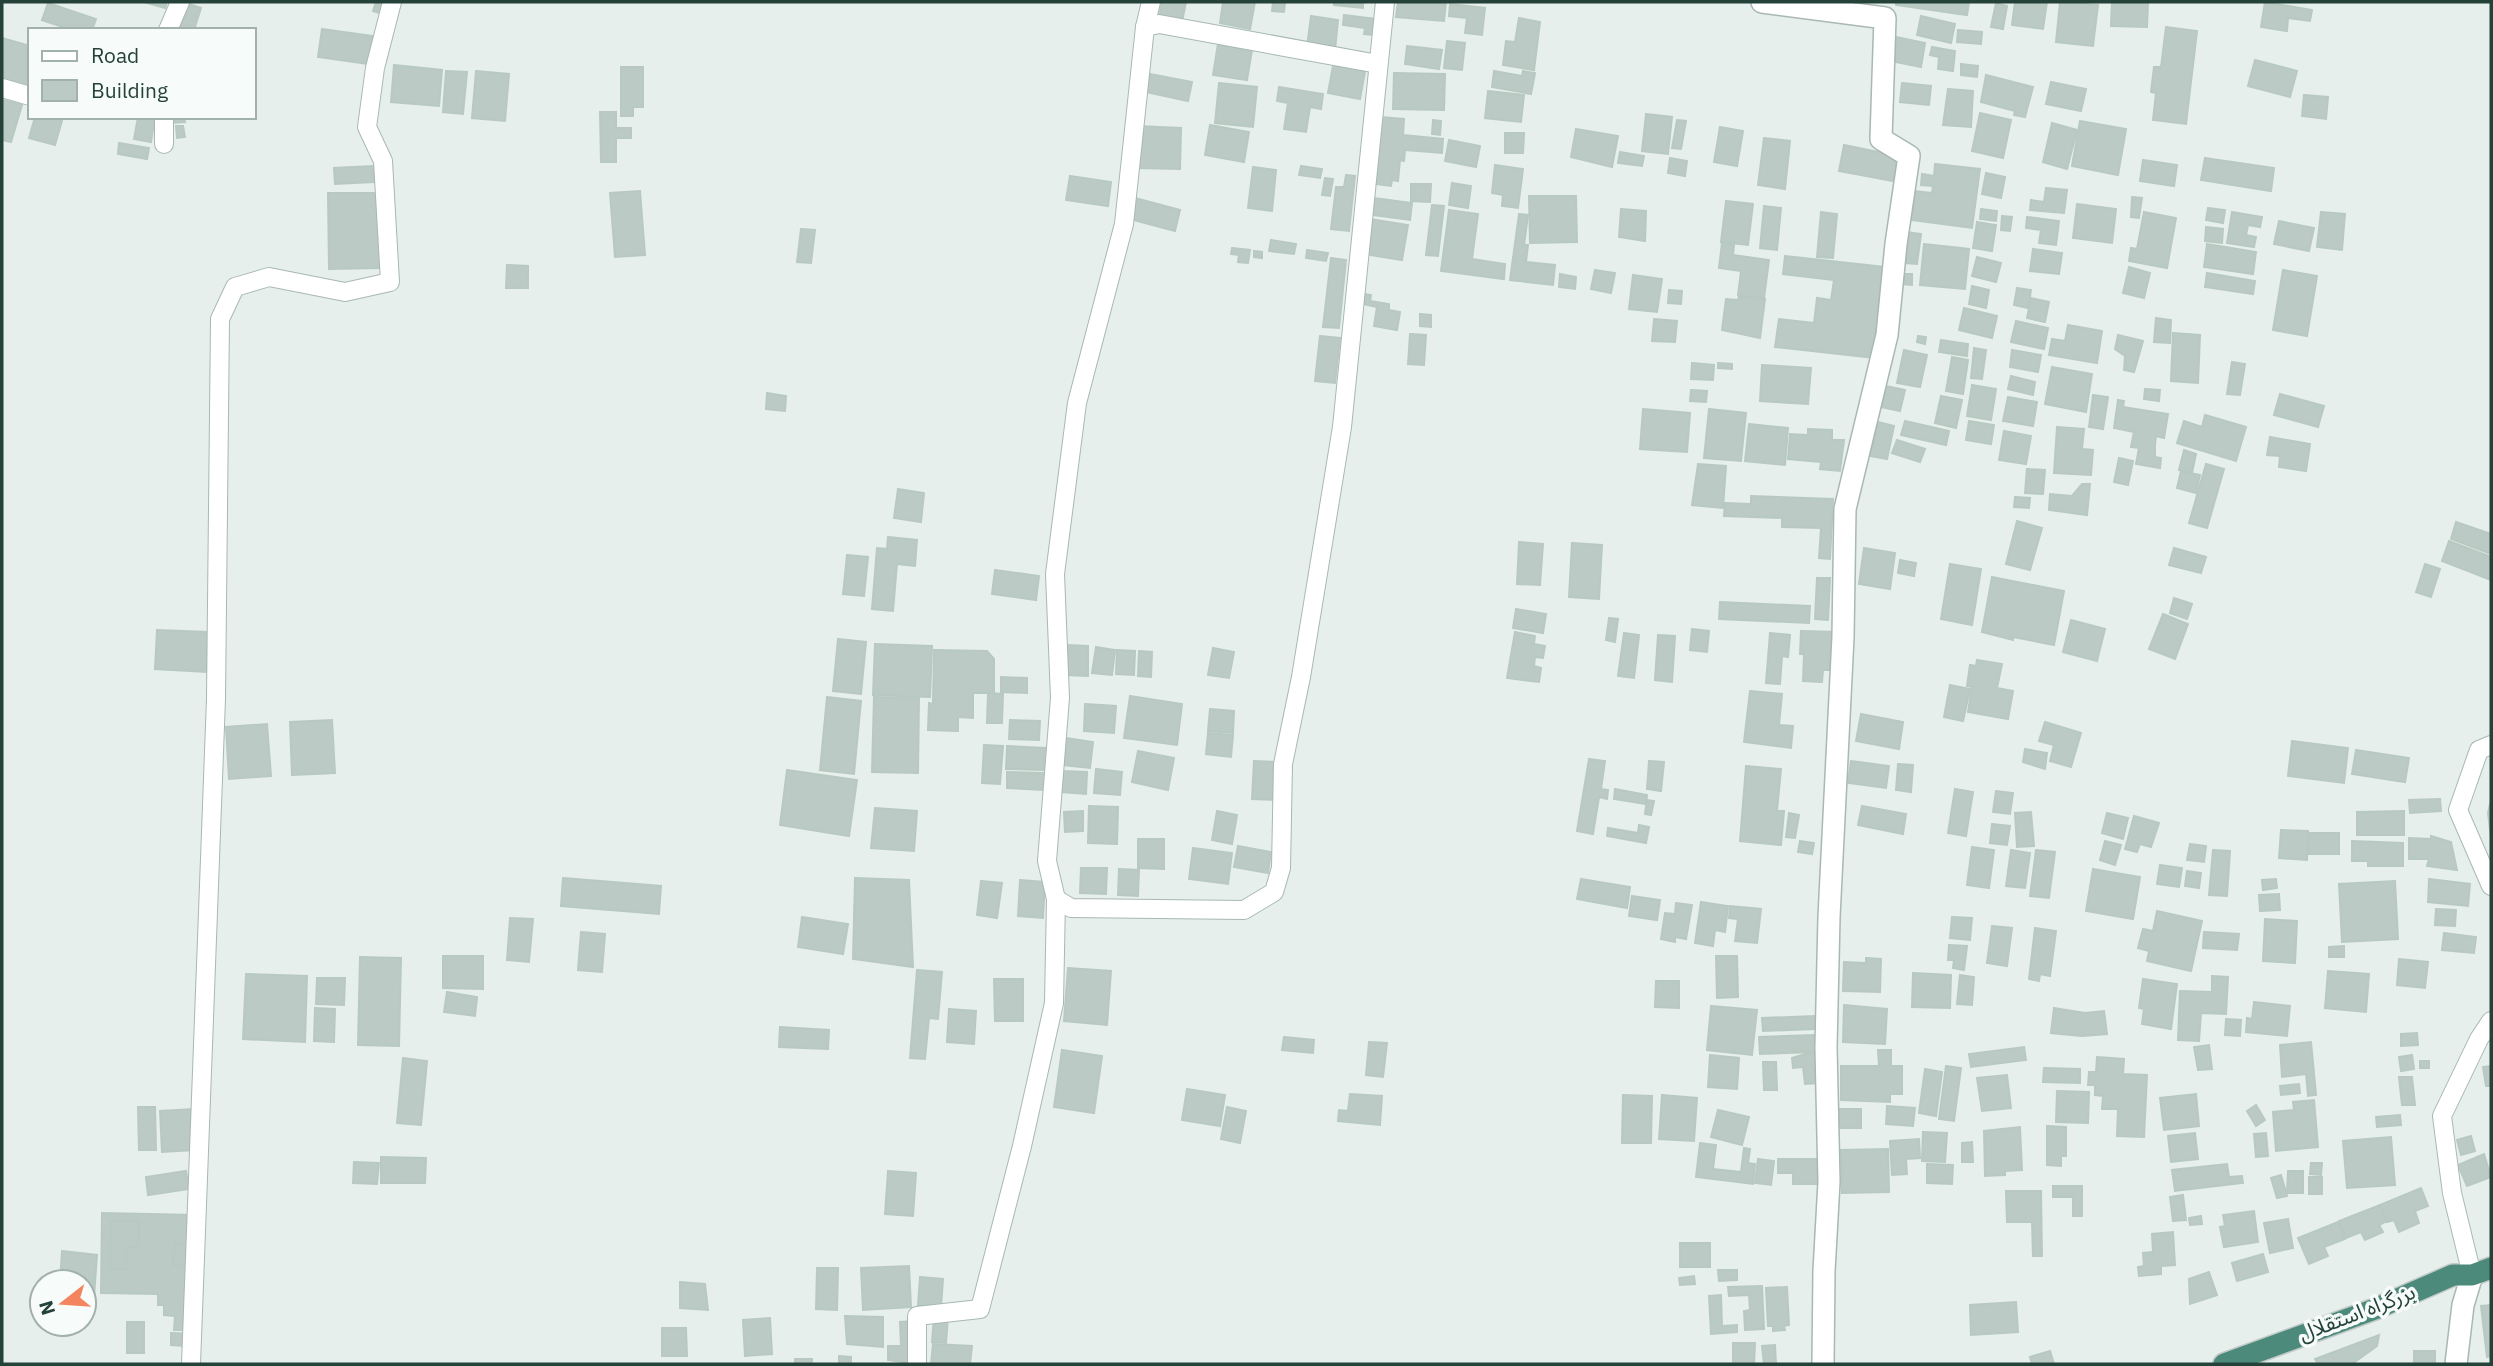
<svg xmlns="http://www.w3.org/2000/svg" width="2493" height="1366" font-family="'IBM Plex Sans','Noto Sans Arabic',sans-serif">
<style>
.building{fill:#bbcac4;stroke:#b8c9c2;stroke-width:2;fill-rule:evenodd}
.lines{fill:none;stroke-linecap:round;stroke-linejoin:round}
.minor-casing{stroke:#a8b8b2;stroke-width:20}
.tertiary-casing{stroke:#a8b8b2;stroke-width:24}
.trunk-casing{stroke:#c2cac8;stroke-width:24}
.minor{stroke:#fff;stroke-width:18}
.tertiary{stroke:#fff;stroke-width:21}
.trunk{stroke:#4c8a7c;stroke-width:21}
.labels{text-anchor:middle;stroke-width:7;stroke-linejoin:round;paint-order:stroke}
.street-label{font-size:21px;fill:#24423a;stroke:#f7fbf9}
</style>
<rect width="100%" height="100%" fill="#e6efeb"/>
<g class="building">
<polygon points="144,2 167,2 165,8"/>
<polygon points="182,2 201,8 194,30 174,30"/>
<polygon points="376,2 386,2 383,14 373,11"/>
<polygon points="1162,2 1186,2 1182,22 1159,18"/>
<polygon points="1223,2 1255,2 1250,29 1220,23"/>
<polygon points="1273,2 1285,2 1284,12 1272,11"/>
<polygon points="1334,2 1363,2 1363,8 1334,5"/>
<polygon points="1398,2 1446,2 1444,21 1396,17"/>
<polygon points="1896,2 1969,2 1967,15 1896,5"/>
<polygon points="2015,2 2047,2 2043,29 2012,25"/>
<polygon points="2060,2 2098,5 2093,46 2056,42"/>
<polygon points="2112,2 2148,2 2147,27 2111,26"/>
<polygon points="2265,2 2312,10 2310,21 2288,18 2287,31 2261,27"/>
<polygon points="48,3 96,19 92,30 72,30 42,20"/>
<polygon points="1996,3 2007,6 2003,29 1991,27"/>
<polygon points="1450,4 1485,8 1482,35 1465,33 1467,18 1449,16"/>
<polygon points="1344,15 1377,19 1375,35 1364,34 1365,28 1343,25"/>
<polygon points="1311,16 1338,20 1335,50 1307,47"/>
<polygon points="1921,16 1955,24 1951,43 1917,35"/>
<polygon points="1519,18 1540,22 1534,70 1503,65 1506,41 1515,42"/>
<polygon points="2166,27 2197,31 2186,124 2153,120 2156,93 2151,92 2154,67 2161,67"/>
<polygon points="322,29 373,36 369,64 318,57"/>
<polygon points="1958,30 1982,32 1981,44 1957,42"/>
<polygon points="1896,37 1925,43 1921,67 1891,61"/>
<polygon points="2,38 30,46 30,88 2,79"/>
<polygon points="1447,41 1465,43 1462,70 1444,68"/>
<polygon points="1218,44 1252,50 1247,80 1213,75"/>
<polygon points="1407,46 1442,50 1439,69 1405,64"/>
<polygon points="1932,47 1955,51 1953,71 1938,69 1939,57 1930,55"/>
<polygon points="2255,60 2297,71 2290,97 2248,86"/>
<polygon points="1334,61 1366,66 1360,99 1328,93"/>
<polygon points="1961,64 1978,66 1977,77 1961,75"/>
<polygon points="394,65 442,70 439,106 391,102"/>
<polygon points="621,67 643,67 643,107 633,107 633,116 621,116"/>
<polygon points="446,71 467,72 463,114 443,112"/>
<polygon points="476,71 509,74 505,121 472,118"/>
<polygon points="1494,71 1522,76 1523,71 1535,73 1531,94 1492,87"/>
<polygon points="1394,73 1445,74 1444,110 1393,109"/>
<polygon points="1150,74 1192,82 1188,101 1146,92"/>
<polygon points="1986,75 2033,87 2025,117 2014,115 2015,111 1981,102"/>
<polygon points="2051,82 2086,89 2081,111 2046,104"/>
<polygon points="1219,83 1257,87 1253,127 1215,123"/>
<polygon points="1902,83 1931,86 1929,105 1900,102"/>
<polygon points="1279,87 1323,94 1321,109 1310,107 1306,132 1284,129 1288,103 1277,101"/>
<polygon points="1948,89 1973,91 1971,127 1943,125"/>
<polygon points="1488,91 1524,95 1521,122 1485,118"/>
<polygon points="2304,95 2328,97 2326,119 2302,116"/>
<polygon points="3,100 22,105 11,142 2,140"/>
<polygon points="600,112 616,112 616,128 631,128 631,138 616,138 616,162 601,162"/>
<polygon points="1980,113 2011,120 2003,158 1972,151"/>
<polygon points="1646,114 1672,117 1668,154 1642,151"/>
<polygon points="35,117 63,117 55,145 29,138"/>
<polygon points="138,117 155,117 151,142 134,139"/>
<polygon points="171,117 184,117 185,122 171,123"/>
<polygon points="1380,117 1404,119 1403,135 1443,139 1442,153 1405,150 1404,161 1400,160 1398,181 1392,180 1391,186 1375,184"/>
<polygon points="1433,120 1441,121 1440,135 1432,134"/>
<polygon points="1677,120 1686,121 1681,149 1672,148"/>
<polygon points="2080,121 2126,129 2118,175 2072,166"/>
<polygon points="2052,123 2077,130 2067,169 2043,162"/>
<polygon points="1210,125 1249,132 1244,162 1205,155"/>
<polygon points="176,126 183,126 185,137 177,138"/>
<polygon points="1137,126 1181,128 1180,169 1136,168"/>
<polygon points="1720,127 1743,131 1737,166 1714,162"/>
<polygon points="1576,129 1618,136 1612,167 1571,157"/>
<polygon points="1505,133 1524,133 1523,153 1505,153"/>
<polygon points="1764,138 1790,141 1785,189 1758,185"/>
<polygon points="1449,140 1480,146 1476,167 1445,161"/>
<polygon points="119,143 149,148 147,159 118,154"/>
<polygon points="1844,145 1898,156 1893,181 1839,171"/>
<polygon points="1620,152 1644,156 1642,166 1618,163"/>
<polygon points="1670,158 1687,161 1685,176 1668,173"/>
<polygon points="2205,158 2274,168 2271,191 2201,180"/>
<polygon points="2143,160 2177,165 2174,186 2140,181"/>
<polygon points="1935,164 1980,169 1972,228 1911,220 1915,191 1932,193 1933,186 1921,185 1922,174 1934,176"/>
<polygon points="1495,165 1523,169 1518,208 1502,206 1503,195 1492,193"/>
<polygon points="373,166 374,182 335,184 334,168"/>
<polygon points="1301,166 1322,169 1320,178 1299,175"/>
<polygon points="1253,167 1276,170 1272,211 1248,208"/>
<polygon points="1986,173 2005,177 2001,198 1982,194"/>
<polygon points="1346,175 1355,176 1349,231 1331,229 1336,187 1344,187"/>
<polygon points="1070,176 1111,182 1108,206 1066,200"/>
<polygon points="1325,178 1333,179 1330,196 1322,195"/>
<polygon points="1452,183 1471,186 1468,208 1449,205"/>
<polygon points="1411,184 1431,184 1430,202 1411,201"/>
<polygon points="2046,188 2067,190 2064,213 2030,210 2031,200 2044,202"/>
<polygon points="640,191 645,255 615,257 610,193"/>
<polygon points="328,193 381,193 382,268 329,269"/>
<polygon points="1529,196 1576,196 1577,242 1530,243"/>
<polygon points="2132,197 2142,198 2139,218 2131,217"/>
<polygon points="1135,198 1180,210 1175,231 1130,219"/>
<polygon points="1374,198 1412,203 1410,220 1372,215"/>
<polygon points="1726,201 1753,204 1748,245 1721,242"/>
<polygon points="2077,204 2116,209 2112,243 2073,238"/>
<polygon points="1432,205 1444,206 1438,256 1426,255"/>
<polygon points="1764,206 1781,208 1777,250 1760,248"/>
<polygon points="2208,208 2225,210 2223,223 2206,220"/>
<polygon points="1621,209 1646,211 1645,241 1619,237"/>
<polygon points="1981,209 1997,211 1996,221 1980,219"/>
<polygon points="1449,210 1478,214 1472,259 1505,264 1504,279 1441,271"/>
<polygon points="1821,212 1837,214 1833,258 1817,257"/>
<polygon points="2144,212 2176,218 2167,268 2129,261 2131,248 2137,249"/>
<polygon points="2232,212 2262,217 2260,227 2248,225 2246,235 2256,237 2254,247 2227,243"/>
<polygon points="2321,212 2345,214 2342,250 2317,247"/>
<polygon points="1519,214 1528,215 1524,245 1528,245 1526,262 1555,265 1553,285 1510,280"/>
<polygon points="2002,216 2012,217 2010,231 2001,230"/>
<polygon points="2027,217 2059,221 2056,245 2039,243 2041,230 2026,228"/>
<polygon points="1370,219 1408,225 1402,260 1364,254"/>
<polygon points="2279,221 2314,228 2309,251 2274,244"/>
<polygon points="1977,222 1996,225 1992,251 1973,248"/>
<polygon points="2206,227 2223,229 2222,243 2205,241"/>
<polygon points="801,229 815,230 811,263 797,262"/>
<polygon points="1907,232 1921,234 1917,264 1904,263"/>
<polygon points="1271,240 1296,244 1294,254 1269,251"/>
<polygon points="1722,243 1734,245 1733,255 1769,260 1764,298 1738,295 1741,271 1719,268"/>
<polygon points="1924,244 1969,249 1965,289 1920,285"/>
<polygon points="2207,244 2256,252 2253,274 2204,267"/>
<polygon points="1232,248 1250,250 1248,263 1238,262 1239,255 1231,254"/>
<polygon points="2033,249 2062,253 2059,274 2030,271"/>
<polygon points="1307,250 1328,253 1326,261 1306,258"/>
<polygon points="1254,251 1262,252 1262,258 1254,257"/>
<polygon points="1785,256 1884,267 1874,358 1775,347 1779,319 1814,323 1817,298 1831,300 1834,280 1783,274"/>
<polygon points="1977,257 2001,263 1996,282 1972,276"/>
<polygon points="1331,258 1346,260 1339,328 1323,327"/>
<polygon points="507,265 528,266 528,288 506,288"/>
<polygon points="2129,267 2150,273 2144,298 2123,293"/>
<polygon points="1595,270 1615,273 1611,293 1591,289"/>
<polygon points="2283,270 2317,276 2307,336 2273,330"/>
<polygon points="2207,273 2255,281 2253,294 2205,287"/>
<polygon points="1560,274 1576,277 1575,289 1559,287"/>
<polygon points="1902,274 1912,274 1912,285 1901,284"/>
<polygon points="1633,275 1662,279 1657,312 1629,309"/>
<polygon points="1972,286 1989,290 1986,308 1969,304"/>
<polygon points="2017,288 2031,290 2028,308 2014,305"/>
<polygon points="1669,290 1682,291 1681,304 1668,303"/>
<polygon points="1359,293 1371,295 1370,301 1389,304 1389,310 1400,312 1397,330 1374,326 1377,307 1358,303"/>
<polygon points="1739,296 1765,299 1760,338 1722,330 1726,299 1738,300"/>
<polygon points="2031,298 2049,302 2045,322 2027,318"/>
<polygon points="1964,308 1997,316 1992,338 1959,330"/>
<polygon points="1420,314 1431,315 1431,327 1420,326"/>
<polygon points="2156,318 2171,320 2170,343 2154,342"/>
<polygon points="1654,319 1677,321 1675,342 1652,341"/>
<polygon points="2016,321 2048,328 2044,349 2011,342"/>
<polygon points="2068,325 2102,331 2097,363 2049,355 2052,339 2065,341"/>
<polygon points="2173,333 2200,335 2198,383 2171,381"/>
<polygon points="1410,334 1426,335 1424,365 1408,364"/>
<polygon points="2118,335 2143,341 2134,372 2124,370 2125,356 2115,349"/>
<polygon points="1320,336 1340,338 1335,383 1315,381"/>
<polygon points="1918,336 1926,337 1925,344 1917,342"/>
<polygon points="1941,340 1968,344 1967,356 1939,352"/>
<polygon points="1974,348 1986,350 1982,379 1971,378"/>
<polygon points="1904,350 1927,355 1920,387 1897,383"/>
<polygon points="2012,350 2041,355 2038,372 2010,367"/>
<polygon points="1952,357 1968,360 1963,394 1946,391"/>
<polygon points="2232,362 2245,364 2240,395 2227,394"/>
<polygon points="1692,363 1714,365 1713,380 1691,379"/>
<polygon points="1718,363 1732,364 1732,369 1718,368"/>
<polygon points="1762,365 1811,368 1808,404 1760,401"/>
<polygon points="2052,367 2092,374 2086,412 2045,404"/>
<polygon points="2011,376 2035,382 2033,395 2008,389"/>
<polygon points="1972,385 1996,389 1991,420 1967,416"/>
<polygon points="1886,386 1905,390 1900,411 1881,407"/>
<polygon points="2145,389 2160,390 2159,401 2144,399"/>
<polygon points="1691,390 1707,391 1706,402 1690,401"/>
<polygon points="767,393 786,396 785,411 766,409"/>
<polygon points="2280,394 2324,406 2318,427 2274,415"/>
<polygon points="2093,395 2108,397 2103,429 2089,427"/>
<polygon points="1941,396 1962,400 1956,428 1935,423"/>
<polygon points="2008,397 2037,402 2033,426 2003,421"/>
<polygon points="2118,400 2124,401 2123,407 2168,414 2164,438 2156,436 2155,445 2155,457 2161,458 2160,468 2136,464 2139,448 2131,447 2134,432 2114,428"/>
<polygon points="1643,409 1690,413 1687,452 1640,449"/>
<polygon points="1709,409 1746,413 1741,461 1704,458"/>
<polygon points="2205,415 2246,427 2236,461 2177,443 2184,421 2202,427"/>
<polygon points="1905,421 1949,431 1946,445 1901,435"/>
<polygon points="1969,421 1994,425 1991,444 1966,440"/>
<polygon points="1878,422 1894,426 1887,459 1870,456"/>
<polygon points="1749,424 1788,428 1785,465 1745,461"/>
<polygon points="2057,427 2084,429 2082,449 2093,450 2091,475 2054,473"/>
<polygon points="1808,429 1832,430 1832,440 1844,440 1840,471 1820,469 1821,462 1788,459 1790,434 1808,435"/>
<polygon points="2004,431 2031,436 2026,464 1999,460"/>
<polygon points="2270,437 2310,444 2306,471 2279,467 2280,456 2267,455"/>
<polygon points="1897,440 1925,449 1920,462 1892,453"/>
<polygon points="2184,450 2196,454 2192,473 2179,470"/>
<polygon points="2119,458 2133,461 2128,485 2114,482"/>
<polygon points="1698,464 1726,466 1723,508 1692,505"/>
<polygon points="2206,464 2224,469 2207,528 2189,523"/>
<polygon points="2027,469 2045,470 2043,494 2025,493"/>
<polygon points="2181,471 2200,475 2196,493 2177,488"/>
<polygon points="2082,484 2090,484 2087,515 2049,510 2050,494 2072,496"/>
<polygon points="898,489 924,493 921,522 894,518"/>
<polygon points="1751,496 1833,499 1830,559 1819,558 1821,528 1782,527 1782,518 1724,516 1725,503 1751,504"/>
<polygon points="2015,497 2030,498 2029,508 2014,507"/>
<polygon points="2017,521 2042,528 2030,570 2006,564"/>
<polygon points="2456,522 2491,534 2491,554 2451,539"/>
<polygon points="888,537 917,540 915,566 897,564 893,611 872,609 877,548 887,549"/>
<polygon points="2449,541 2491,557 2491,580 2442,561"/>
<polygon points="1519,542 1543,544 1540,585 1517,584"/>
<polygon points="1572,543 1602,545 1599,599 1569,597"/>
<polygon points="1864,548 1895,553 1890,589 1859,584"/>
<polygon points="2174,548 2206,557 2201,573 2169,565"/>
<polygon points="847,555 868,557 864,596 843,594"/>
<polygon points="1900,560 1916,563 1914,576 1898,573"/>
<polygon points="1950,564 1981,569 1972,625 1941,619"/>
<polygon points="2425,564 2440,569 2431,597 2416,592"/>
<polygon points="995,570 1039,576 1036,600 992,594"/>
<polygon points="1992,577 2064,591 2054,645 2013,637 2013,640 1982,632"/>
<polygon points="1817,578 1830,578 1828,620 1815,619"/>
<polygon points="2174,598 2192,604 2187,619 2170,613"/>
<polygon points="1720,602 1810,606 1809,623 1719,619"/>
<polygon points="1516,609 1546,614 1543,633 1513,628"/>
<polygon points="2163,614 2188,624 2175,659 2149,649"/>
<polygon points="1609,618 1618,619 1615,642 1606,640"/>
<polygon points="2071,620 2105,629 2097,661 2063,652"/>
<polygon points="1692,629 1709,631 1707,652 1690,650"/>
<polygon points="157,630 208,632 207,672 155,669"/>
<polygon points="1801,631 1838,632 1837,670 1823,670 1822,682 1803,681 1804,654 1800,654"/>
<polygon points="1515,632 1535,636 1534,644 1545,646 1543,658 1535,657 1534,666 1541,668 1539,682 1507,678"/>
<polygon points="1624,633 1639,635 1634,678 1618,676"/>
<polygon points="1770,633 1790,635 1788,657 1782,656 1780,684 1766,683"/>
<polygon points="1658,635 1675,636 1672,682 1655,680"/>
<polygon points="838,639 866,642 861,694 833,691"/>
<polygon points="875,644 932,646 930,697 873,695"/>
<polygon points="1066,645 1088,646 1088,676 1065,675"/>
<polygon points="1096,647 1115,650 1112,675 1092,673"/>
<polygon points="1213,648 1234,652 1229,678 1208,675"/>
<polygon points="934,650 987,651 994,659 994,693 973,693 973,718 958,717 958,731 928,730 929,703 933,704"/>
<polygon points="1117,650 1135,651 1134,675 1116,674"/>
<polygon points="1139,651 1152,652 1151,677 1138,676"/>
<polygon points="1977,660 2002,664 1997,688 2013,691 2008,719 1968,712 1972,687 1967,686 1970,665 1976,666"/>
<polygon points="1001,677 1027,678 1027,693 1001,692"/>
<polygon points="1950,685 1970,689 1963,721 1944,717"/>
<polygon points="1750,691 1782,694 1779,725 1793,726 1791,748 1744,742"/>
<polygon points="988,693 1003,694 1002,723 987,723"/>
<polygon points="1130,696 1182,704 1177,745 1124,738"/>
<polygon points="827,697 861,701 854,774 820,770"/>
<polygon points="874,697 919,698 918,773 872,772"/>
<polygon points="1085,704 1116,706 1114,733 1084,731"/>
<polygon points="1210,709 1234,711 1233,733 1208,731"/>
<polygon points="1861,714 1903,722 1899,749 1856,741"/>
<polygon points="332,720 335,773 292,775 290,722"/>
<polygon points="1010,720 1040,721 1039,740 1009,739"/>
<polygon points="2045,722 2081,733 2071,767 2050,761 2054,745 2039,741"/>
<polygon points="267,724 271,776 229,779 226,727"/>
<polygon points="1208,733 1233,735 1231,757 1206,754"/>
<polygon points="1066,738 1093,742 1090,768 1063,765"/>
<polygon points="2292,741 2348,748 2344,783 2288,776"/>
<polygon points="984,745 1003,746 1000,784 982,783"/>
<polygon points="1007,746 1045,748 1044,770 1006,769"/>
<polygon points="2025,749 2047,753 2045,769 2023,762"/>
<polygon points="2356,750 2409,758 2405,782 2352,774"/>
<polygon points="1138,751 1174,758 1168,790 1132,782"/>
<polygon points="1589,759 1605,761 1601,789 1608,790 1607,799 1599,797 1593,834 1577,831"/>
<polygon points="1254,761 1278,762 1276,800 1252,799"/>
<polygon points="1649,761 1664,762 1661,791 1647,789"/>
<polygon points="1851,761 1889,766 1886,788 1848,783"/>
<polygon points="1898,764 1913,765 1911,792 1896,790"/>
<polygon points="1746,766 1781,769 1777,811 1784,811 1781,845 1740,841"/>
<polygon points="1096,769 1122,772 1120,795 1094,793"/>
<polygon points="787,770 857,780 849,836 780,825"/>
<polygon points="1062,771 1087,772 1086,794 1061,792"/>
<polygon points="1007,772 1045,773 1044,790 1007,788"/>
<polygon points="1615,789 1647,795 1646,804 1614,799"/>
<polygon points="1955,789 1973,792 1966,836 1948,833"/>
<polygon points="1996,791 2013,793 2010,814 1993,812"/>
<polygon points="2440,799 2441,811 2410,813 2409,800"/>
<polygon points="1647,800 1654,801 1651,815 1645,814"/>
<polygon points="2490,804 2491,804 2491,837 2488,813"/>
<polygon points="1089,806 1118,807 1117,844 1088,843"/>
<polygon points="1862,806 1906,814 1903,834 1858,825"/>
<polygon points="875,808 917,811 914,851 871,848"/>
<polygon points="1083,811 1083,831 1065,832 1064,812"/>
<polygon points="1217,811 1237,815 1232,844 1212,840"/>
<polygon points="2404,811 2404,835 2357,835 2357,812"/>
<polygon points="2031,812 2034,846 2017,847 2015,813"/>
<polygon points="1789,813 1799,815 1795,838 1786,837"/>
<polygon points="2107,813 2128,818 2123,839 2102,833"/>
<polygon points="2134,816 2159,823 2151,847 2140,844 2137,852 2125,849"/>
<polygon points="1992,824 2010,826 2007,845 1990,843"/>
<polygon points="1639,825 1649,827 1646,843 1607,836 1608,828 1638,833"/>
<polygon points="2281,830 2308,831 2307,860 2279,858"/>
<rect x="2309" y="833" width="30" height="21"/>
<polygon points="2431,836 2451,842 2457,870 2427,866 2429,859 2409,859 2409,838 2431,839"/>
<polygon points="1138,839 1164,839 1164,869 1138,868"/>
<polygon points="1800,841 1814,843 1812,854 1798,852"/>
<polygon points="2105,841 2121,845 2115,865 2100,860"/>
<polygon points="2352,841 2403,843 2403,866 2368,866 2368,861 2352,861"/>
<polygon points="2190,844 2206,846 2204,862 2187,860"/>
<polygon points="1238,846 1271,852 1268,873 1234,867"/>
<polygon points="1972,847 1994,850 1989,888 1967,885"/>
<polygon points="1193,848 1232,853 1228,884 1189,879"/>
<polygon points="2011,850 2030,853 2025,888 2006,886"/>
<polygon points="2036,850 2055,852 2049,898 2030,896"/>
<polygon points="2213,850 2230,851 2227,896 2209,895"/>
<polygon points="2160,865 2182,868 2179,887 2157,884"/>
<polygon points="1081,868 1107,868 1106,894 1080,893"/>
<polygon points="1119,869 1139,870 1138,896 1118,895"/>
<polygon points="2093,869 2140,877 2133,919 2086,911"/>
<polygon points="2187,871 2201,873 2199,888 2185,886"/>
<polygon points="563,878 661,886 659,914 561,906"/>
<polygon points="855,878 909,880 913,967 853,959"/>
<polygon points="1581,879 1630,887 1627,908 1577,899"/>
<polygon points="2276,879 2277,888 2263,890 2262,880"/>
<polygon points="2429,879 2470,884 2468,906 2428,902"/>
<polygon points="1020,880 1045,882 1043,918 1018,916"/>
<polygon points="981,881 1002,883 997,918 977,915"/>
<polygon points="2395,881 2398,939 2342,942 2339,884"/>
<polygon points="2279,894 2280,910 2260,911 2259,895"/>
<polygon points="1632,896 1660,900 1657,920 1629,916"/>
<polygon points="1701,902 1728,906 1725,932 1715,930 1713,946 1695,943"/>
<polygon points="1676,903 1692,905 1686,939 1675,937 1675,942 1661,939 1665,913 1675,914"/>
<polygon points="1730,906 1761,909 1757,943 1735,941 1738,919 1729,918"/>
<polygon points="2436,909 2456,910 2455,926 2435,925"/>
<polygon points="2157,911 2202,921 2191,971 2147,961 2149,951 2138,948 2143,929 2153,931"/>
<polygon points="802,917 848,924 843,954 798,947"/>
<polygon points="1952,917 1972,918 1970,940 1950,938"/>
<polygon points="510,918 533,919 529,962 507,960"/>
<polygon points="2265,919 2297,921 2295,963 2263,961"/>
<polygon points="1992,926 2012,928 2007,966 1987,963"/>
<polygon points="2035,928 2056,931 2050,976 2040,974 2039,981 2029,979"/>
<polygon points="581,932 605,934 602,972 578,970"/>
<polygon points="2204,932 2239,934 2237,950 2203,948"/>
<polygon points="2444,933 2476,937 2474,953 2442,950"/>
<polygon points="1949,945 1967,946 1964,970 1953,968 1954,960 1948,960"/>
<polygon points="2344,946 2344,957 2329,957 2329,947"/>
<polygon points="443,956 483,956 483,989 443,988"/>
<polygon points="1716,956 1737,956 1738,997 1717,998"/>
<polygon points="360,957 401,958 399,1046 358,1045"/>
<polygon points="1866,958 1881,959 1880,992 1843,991 1844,962 1866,963"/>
<polygon points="2399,959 2428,962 2425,988 2397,985"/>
<polygon points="1068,968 1111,971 1107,1025 1064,1021"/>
<polygon points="917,970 942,972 938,1019 929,1018 925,1059 910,1058"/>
<polygon points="2328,971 2369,974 2366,1012 2325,1008"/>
<polygon points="1913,973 1951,975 1950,1008 1912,1007"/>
<polygon points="246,974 307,976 305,1042 243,1039"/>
<polygon points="1960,975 1974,977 1972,1005 1957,1004"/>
<polygon points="2212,976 2228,977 2226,1014 2201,1013 2199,1041 2178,1040 2180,991 2212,992"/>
<polygon points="317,978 345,978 344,1005 316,1004"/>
<polygon points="994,979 1023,979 1023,1021 995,1021"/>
<polygon points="2143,979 2177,984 2171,1029 2142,1024 2144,1009 2139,1008"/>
<polygon points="1656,981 1679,981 1679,1008 1655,1007"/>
<polygon points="447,992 477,997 475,1016 444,1012"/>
<polygon points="2254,1002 2290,1006 2287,1036 2246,1032 2247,1018 2252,1019"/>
<polygon points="1844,1005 1887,1009 1885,1044 1843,1042"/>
<polygon points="1711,1006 1757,1010 1752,1055 1707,1050"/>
<polygon points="315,1008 335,1009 334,1042 314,1041"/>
<polygon points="2054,1008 2085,1013 2104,1011 2107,1034 2082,1036 2051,1033"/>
<polygon points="949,1009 976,1011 974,1044 947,1042"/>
<polygon points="1815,1016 1815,1029 1763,1031 1762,1018"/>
<polygon points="2226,1019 2241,1020 2240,1036 2225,1035"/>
<polygon points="780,1027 829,1030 828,1049 779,1047"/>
<polygon points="2417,1033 2418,1045 2401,1046 2401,1034"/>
<polygon points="1814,1035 1815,1052 1760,1054 1759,1037"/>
<polygon points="1284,1037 1314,1040 1313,1053 1282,1050"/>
<polygon points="1369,1042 1387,1043 1383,1077 1366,1075"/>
<polygon points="2311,1042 2316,1095 2308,1096 2306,1074 2282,1077 2280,1045"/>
<polygon points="2209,1045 2212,1069 2198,1070 2194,1047"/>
<polygon points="2024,1047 2026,1060 1971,1067 1969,1054"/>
<polygon points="1062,1050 1102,1056 1094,1113 1054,1107"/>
<polygon points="1878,1050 1891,1050 1891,1066 1902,1066 1902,1094 1890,1094 1890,1102 1841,1100 1841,1066 1879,1066"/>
<polygon points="1805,1054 1819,1054 1821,1083 1805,1084 1803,1067 1793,1068 1792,1058"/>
<polygon points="1710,1055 1739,1058 1737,1089 1708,1087"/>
<polygon points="2412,1055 2414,1069 2401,1071 2399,1057"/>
<polygon points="2097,1057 2124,1059 2123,1074 2147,1075 2144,1137 2117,1136 2118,1109 2102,1109 2103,1096 2095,1095 2095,1085 2088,1085 2089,1072 2096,1072"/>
<polygon points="403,1058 427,1061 421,1125 397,1123"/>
<rect x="2420" y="1061" width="9" height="7"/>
<polygon points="1763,1062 1776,1062 1777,1090 1764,1090"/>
<polygon points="1946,1066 1961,1068 1954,1121 1939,1119"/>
<polygon points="2491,1066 2491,1086 2486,1086 2483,1067"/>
<polygon points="2044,1068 2080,1069 2080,1083 2043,1082"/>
<polygon points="1925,1069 1942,1072 1936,1116 1919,1113"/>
<polygon points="2007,1075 2011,1108 1982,1111 1977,1078"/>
<polygon points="2399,1077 2412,1077 2415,1105 2402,1105"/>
<polygon points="2299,1084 2300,1093 2281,1095 2280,1086"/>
<polygon points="1187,1089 1225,1095 1220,1126 1182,1120"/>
<polygon points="2057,1091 2089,1092 2088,1123 2056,1122"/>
<polygon points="1350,1094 1382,1096 1380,1125 1338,1121 1339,1110 1348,1111"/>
<polygon points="2196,1094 2199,1126 2164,1130 2160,1098"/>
<polygon points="1623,1095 1652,1096 1651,1143 1622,1143"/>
<polygon points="1662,1095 1697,1098 1694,1141 1659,1139"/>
<polygon points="2314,1100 2318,1147 2276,1151 2273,1112 2294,1110 2293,1102"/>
<polygon points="2256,1105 2265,1120 2256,1126 2247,1111"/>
<polygon points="1887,1106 1915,1108 1913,1126 1886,1124"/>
<polygon points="138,1107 155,1107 156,1150 139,1150"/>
<polygon points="1227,1107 1246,1111 1240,1143 1221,1139"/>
<polygon points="194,1109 195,1150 162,1152 160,1111"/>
<rect x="1839" y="1109" width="22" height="19"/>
<polygon points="1718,1110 1749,1117 1742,1145 1711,1137"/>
<polygon points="2400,1115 2401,1125 2377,1127 2376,1117"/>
<polygon points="2047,1126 2066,1127 2066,1156 2061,1156 2061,1166 2047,1165"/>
<polygon points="2020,1127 2022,1170 2005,1171 2005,1175 1985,1176 1984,1131"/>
<polygon points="1923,1132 1947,1133 1945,1162 1922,1161"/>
<polygon points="2195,1133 2198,1159 2171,1162 2168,1136"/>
<polygon points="2266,1133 2268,1156 2256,1157 2254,1134"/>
<polygon points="2471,1136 2475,1151 2461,1155 2457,1140"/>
<polygon points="2391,1137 2395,1185 2347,1188 2343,1141"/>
<polygon points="1919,1139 1920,1158 1906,1159 1907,1174 1892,1175 1890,1141"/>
<polygon points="1972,1142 1973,1162 1962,1162 1962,1143"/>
<polygon points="1700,1143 1716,1145 1713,1169 1741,1172 1744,1148 1750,1149 1748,1163 1755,1164 1753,1184 1696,1177"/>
<polygon points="1888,1149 1889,1192 1842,1193 1841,1150"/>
<polygon points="2484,1154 2491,1177 2467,1186 2458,1165"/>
<polygon points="381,1157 426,1158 425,1183 381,1183"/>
<polygon points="1758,1159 1774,1161 1771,1185 1755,1183"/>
<polygon points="1778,1159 1819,1159 1819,1184 1793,1184 1793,1173 1778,1173"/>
<polygon points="354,1162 379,1163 377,1184 353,1183"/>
<polygon points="2311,1163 2322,1163 2321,1175 2310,1174"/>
<polygon points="1927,1164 1953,1165 1952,1184 1927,1183"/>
<polygon points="2227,1164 2229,1177 2242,1176 2243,1183 2175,1191 2172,1170"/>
<polygon points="186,1171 189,1189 148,1195 146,1177"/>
<polygon points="888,1171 916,1173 913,1216 885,1214"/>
<polygon points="2288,1171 2303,1171 2303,1193 2287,1193"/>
<polygon points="2281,1175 2287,1196 2277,1198 2271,1178"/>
<rect x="2309" y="1177" width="13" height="17"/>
<polygon points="2053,1186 2082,1186 2082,1216 2073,1216 2073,1197 2053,1197"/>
<polygon points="2421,1188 2428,1206 2415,1211 2419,1223 2399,1232 2394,1220 2387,1222 2380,1205"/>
<polygon points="2006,1191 2041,1191 2042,1256 2033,1256 2032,1222 2007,1222"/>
<polygon points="2183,1195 2186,1220 2173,1221 2170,1197"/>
<polygon points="2380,1205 2387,1221 2379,1225 2383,1232 2365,1240 2361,1232 2346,1238 2339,1221"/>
<polygon points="2254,1211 2258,1242 2224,1247 2220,1227 2225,1226 2223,1215"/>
<path d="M102,1213L195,1215L192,1330H174L175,1316L164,1315V1305H158V1294L101,1293ZM111,1221H139L138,1247H126V1269H110Z"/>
<polygon points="2201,1216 2202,1224 2190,1225 2189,1218"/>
<polygon points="2288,1219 2293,1248 2270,1253 2264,1223"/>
<polygon points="111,1221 139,1221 138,1247 126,1247 126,1269 110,1269"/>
<polygon points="2338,1222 2345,1239 2324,1247 2328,1256 2309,1264 2298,1238"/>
<polygon points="2173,1232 2175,1265 2161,1266 2161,1274 2139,1276 2138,1267 2144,1266 2143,1253 2153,1252 2152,1234"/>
<polygon points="175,1243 189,1245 186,1266 173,1265"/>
<rect x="1680" y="1243" width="30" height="24"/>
<polygon points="62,1251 97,1255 94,1297 84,1296 84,1282 60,1282"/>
<polygon points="2263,1254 2268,1272 2237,1281 2232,1263"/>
<polygon points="909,1266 911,1307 863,1310 861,1268"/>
<polygon points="817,1268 838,1268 837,1310 816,1309"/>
<polygon points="1718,1270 1737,1270 1737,1280 1719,1281"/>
<polygon points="2209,1272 2217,1295 2190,1304 2189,1279"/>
<polygon points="1694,1276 1695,1284 1680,1285 1679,1278"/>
<polygon points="920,1277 943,1279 941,1307 918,1305"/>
<polygon points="680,1282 705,1284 708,1310 680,1308"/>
<polygon points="1762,1286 1764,1329 1745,1330 1744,1311 1750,1310 1749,1295 1729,1296 1728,1287"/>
<polygon points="1787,1287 1789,1325 1784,1326 1785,1330 1773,1331 1773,1326 1768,1326 1766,1288"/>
<polygon points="1721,1295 1722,1326 1737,1325 1737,1332 1711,1334 1709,1296"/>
<polygon points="2016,1302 2018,1332 1971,1335 1970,1305"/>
<polygon points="2491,1305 2491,1356 2487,1357 2481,1306"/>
<polygon points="845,1316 883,1317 883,1347 847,1344"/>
<polygon points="934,1317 948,1317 946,1343 932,1342"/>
<polygon points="770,1318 772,1354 745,1356 743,1320"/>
<polygon points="912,1321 914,1364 888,1360 888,1346 901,1346 900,1322"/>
<rect x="127" y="1322" width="17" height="31"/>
<polygon points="662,1328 686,1328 687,1356 662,1356"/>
<polygon points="171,1333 197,1334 185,1346 171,1345"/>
<polygon points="2379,1335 2377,1346 2352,1364 2318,1364 2315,1359"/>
<polygon points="1733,1343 1755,1343 1754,1364 1733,1364"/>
<polygon points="933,1344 972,1346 970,1364 931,1364"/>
<polygon points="1775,1345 1776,1364 1764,1364 1762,1346"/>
<polygon points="2050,1351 2054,1364 2032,1364 2030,1357"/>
<rect x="2414" y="1351" width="21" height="13"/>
<polygon points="839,1356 851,1357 851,1364 839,1364"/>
<rect x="795" y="1359" width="17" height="5"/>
</g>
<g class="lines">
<defs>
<g id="minor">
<polyline points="1145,27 1159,24 1378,64"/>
<polyline points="168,30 180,2"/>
<polyline points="2,88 30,96"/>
<polyline points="164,144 164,117"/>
<polyline points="2491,745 2479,750 2458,810 2491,886"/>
<polyline points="1056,899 1071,908 1244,910 1274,892 1281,868 1283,764 1301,677 1342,427 1385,2"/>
<polyline points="2472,1275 2452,1193 2442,1116 2479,1039 2491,1021"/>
<polyline points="191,1364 216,699 220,319 235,287 269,277 345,292 390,282 383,161 367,127 375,68 392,2"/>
<polyline points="917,1364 917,1316 980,1309 1022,1146 1054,1003 1056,899 1047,861 1060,698 1055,574 1077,403 1124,224 1145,27 1151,2"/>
</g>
<g id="tertiary">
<polyline points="1762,2 1885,18 1881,139 1909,156 1896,244 1887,335 1845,509 1843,637 1829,917 1826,1047 1829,1182 1824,1271 1823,1364"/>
<polyline points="2456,1364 2463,1305 2472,1275"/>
</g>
<polyline id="trunk" points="2224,1364 2375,1309 2453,1275 2472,1275 2491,1268"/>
</defs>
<use href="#minor" class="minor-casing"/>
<use href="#tertiary" class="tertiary-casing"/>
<use href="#trunk" class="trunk-casing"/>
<use href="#minor" class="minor"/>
<use href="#tertiary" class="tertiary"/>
<use href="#trunk" class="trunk"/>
</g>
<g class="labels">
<g class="street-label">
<text transform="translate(2357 1313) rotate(-21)" y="7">بزرگراه استقلال</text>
</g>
</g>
<rect width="2493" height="1366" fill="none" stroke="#24423a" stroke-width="7"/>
<rect x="28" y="28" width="228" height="91" fill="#f7fbf9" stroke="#a3b1ad" stroke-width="2"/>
<rect x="42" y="51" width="35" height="10" fill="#ffffff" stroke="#a3b1ad" stroke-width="2"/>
<text x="91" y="63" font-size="21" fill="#24423a">Road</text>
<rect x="42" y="80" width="35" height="21" fill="#bbcac4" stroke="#a3b1ad" stroke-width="2"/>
<text x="91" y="98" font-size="21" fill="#24423a">Building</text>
<g transform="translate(63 1303) rotate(253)"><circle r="33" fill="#f7fbf9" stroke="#a3b1ad" stroke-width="2"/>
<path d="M0-5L12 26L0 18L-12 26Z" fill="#f4845f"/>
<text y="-10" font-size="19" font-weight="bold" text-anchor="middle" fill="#24423a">N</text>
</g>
</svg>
